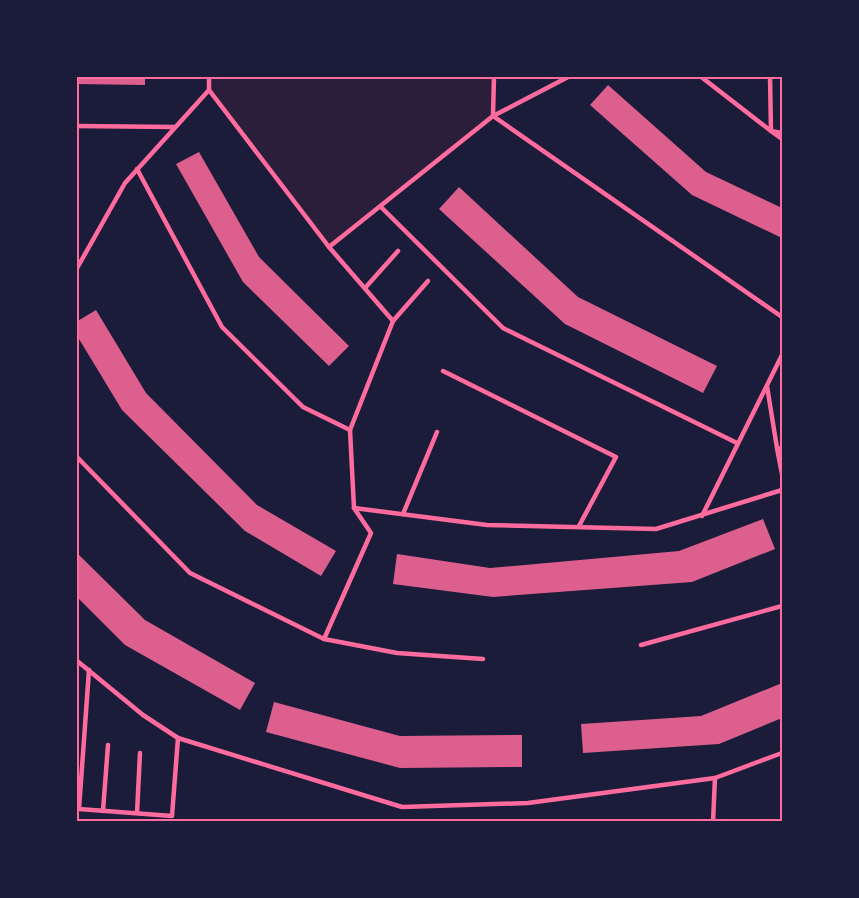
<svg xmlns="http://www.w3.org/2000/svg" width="859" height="898" font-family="'Exo 2',sans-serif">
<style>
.green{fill:#2a1e3b}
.building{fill:#dd5f8e}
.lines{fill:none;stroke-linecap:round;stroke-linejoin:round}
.service{stroke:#ff6b9d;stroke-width:4.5}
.neatline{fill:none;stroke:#ff6b9d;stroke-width:2}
</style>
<rect width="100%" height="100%" fill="#1b1b3a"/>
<polygon class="green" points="209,77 494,77 493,116 329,247 209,90"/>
<g class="building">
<polygon points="76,76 145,76 145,85 76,84"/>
<polygon points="608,85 706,172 782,208 782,238 692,195 590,105"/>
<polygon points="199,152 259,257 349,346 329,366 243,282 176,164"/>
<polygon points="459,187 578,297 717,366 703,393 565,324 439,209"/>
<polygon points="96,310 146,393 257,505 336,551 321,576 245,531 122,410 76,334 76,322"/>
<polygon points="763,519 775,549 692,582 493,597 393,584 397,554 490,568 679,551"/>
<polygon points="76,552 145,620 255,683 240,710 125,645 76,596"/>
<polygon points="782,683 782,718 719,744 583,753 581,724 701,716"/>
<polygon points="274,702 400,736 522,735 522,767 400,768 266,732"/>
</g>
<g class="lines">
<g class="service">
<polyline points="209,76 209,90 329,247"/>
<polyline points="570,76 493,116 782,317"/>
<polyline points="700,76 771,131 782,133"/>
<polyline points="770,76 771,131 782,139"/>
<polyline points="76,126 175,127"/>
<polyline points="137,169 222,327 303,407 350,430"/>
<polyline points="381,207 503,328 737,443"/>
<polyline points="76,270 125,183 209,90"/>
<polyline points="365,288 398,251"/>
<polyline points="393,321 428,281"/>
<polyline points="443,371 616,457 579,526"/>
<polyline points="767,386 777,448 782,449"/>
<polyline points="777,448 782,474"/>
<polyline points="76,456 190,573 324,639 397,653 483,659"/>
<polyline points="354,508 350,430 393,321 329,247 493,116 494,76"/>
<polyline points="403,514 437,432"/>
<polyline points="702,516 782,355"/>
<polyline points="324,639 371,533 354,508 487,525 656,529 782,490"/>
<polyline points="641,645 782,606"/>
<polyline points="76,660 143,715 178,738 402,807 528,803 715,778 782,753"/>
<polyline points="89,670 79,809 172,816 178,738"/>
<polyline points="103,811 108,745"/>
<polyline points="137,813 140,753"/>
<polyline points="713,822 715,778"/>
</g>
</g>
<rect width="859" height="898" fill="none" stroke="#1b1b3a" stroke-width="156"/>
<rect x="78" y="78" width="703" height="742" class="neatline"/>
</svg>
